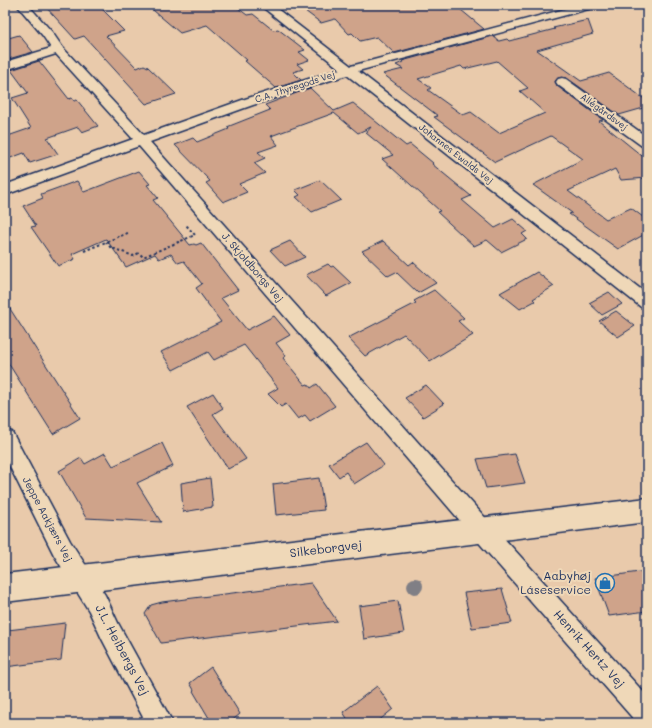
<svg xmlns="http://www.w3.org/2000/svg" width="652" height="728" font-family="Mali,sans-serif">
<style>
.building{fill:#cfa38a;stroke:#1b2f5e;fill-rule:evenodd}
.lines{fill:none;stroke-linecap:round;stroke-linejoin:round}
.street-casing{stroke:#1b2f5e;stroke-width:3}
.secondary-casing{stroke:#1b2f5e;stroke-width:3}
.path{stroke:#1b2f5e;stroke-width:2;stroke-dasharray:2.5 2.5;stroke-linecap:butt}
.street{fill:#efd8b8;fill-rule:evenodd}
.secondary{fill:#efd8b8;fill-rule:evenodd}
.tree{fill:#807f85}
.labels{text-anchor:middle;stroke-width:4;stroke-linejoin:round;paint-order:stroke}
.far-street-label{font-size:9px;fill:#1b2f5e;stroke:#efd8b8}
.street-label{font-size:10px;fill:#1b2f5e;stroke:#efd8b8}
.near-street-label{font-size:12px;fill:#1b2f5e;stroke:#efd8b8}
.near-poi-label{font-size:12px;fill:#1b2f5e;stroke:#efd8b8;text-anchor:end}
</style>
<rect width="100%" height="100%" fill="#e9caab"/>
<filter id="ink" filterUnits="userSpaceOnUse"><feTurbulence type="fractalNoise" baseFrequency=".025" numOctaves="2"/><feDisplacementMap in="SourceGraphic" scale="8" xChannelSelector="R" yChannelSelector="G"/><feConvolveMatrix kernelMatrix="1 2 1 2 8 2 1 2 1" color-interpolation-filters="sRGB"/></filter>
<g filter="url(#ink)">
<g class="building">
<polygon points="44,5 98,5 124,31 106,36 137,68 144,65 148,67 176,94 146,104 84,36 75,39"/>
<polygon points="147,5 234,5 247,15 253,14 273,30 278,29 305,50 299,52 309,60 297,64 303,69 293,72 301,80 276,88 245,61 247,60 207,25 180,33"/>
<polygon points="297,5 455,5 484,29 394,53 377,37 360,41 352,33 349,34 335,19 321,23"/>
<path d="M588,20L593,34L537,50L581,81L609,73L647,101V107L619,115L567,78H558L555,81L557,86L603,120L599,121L647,160V178L621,180L615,169L568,191L606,219L631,208L647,220V233L618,249L569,214L572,213L533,185L583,159L551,136L495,162L434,117L438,116L383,74L403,69L396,65L403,62L402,61L493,36L499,41L507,39L509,41L555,29L553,28ZM497,61L528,88L520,91L545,113L499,133L471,112L463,115L428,90L431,88L418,79L461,66L464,69Z"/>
<polygon points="19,35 33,52 5,60 5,39"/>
<polygon points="39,61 69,99 72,98 74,101 77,100 98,126 82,132 78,127 47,138 58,154 30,163 24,153 5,160 5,137 31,128 12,98 28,93 11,70"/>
<polygon points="310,88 334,111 353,103 406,146 410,144 433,163 432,164 471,196 462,200 495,228 513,219 527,231 522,234 527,239 501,252 487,240 474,246 437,212 440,211 382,159 393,155 366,133 371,127 358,133 334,113 271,136 278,145 258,152 265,158 254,163 265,173 239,184 247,192 223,202 206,183 210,181 175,145 193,138 197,142 229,129 227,127 270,110 265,105"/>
<polygon points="139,171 150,184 147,185 158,198 153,200 190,245 194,244 196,245 201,243 238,290 221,298 247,330 274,316 290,335 276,343 286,356 283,358 305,385 308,384 311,388 317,384 335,406 310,421 305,415 298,419 286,404 281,407 268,394 278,388 244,345 214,360 208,352 173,370 161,352 221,322 196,288 202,284 184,261 178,263 171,254 159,259 155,254 126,267 106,239 72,254 75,259 58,266 31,227 36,226 23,206 43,198 41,194 77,181 84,192"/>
<polygon points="320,180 341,200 312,212 296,197 300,195 295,190"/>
<polygon points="290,241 305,257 285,266 270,250"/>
<polygon points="383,241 409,265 413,262 436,283 418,293 396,272 388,276 362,251"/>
<polygon points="328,264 331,267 333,266 351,283 326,296 306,275"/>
<polygon points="537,272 554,286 533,299 535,301 520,309 500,293"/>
<polygon points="434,290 464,318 458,321 473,335 430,361 404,334 365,356 348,338 416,303 414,301"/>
<polygon points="609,292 622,304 602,315 589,303"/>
<polygon points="5,301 80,418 53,434 5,358"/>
<polygon points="616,311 635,326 618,337 599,321"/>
<polygon points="426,385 444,404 423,417 405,398"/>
<polygon points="213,393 223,408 213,414 246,459 228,469 187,407"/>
<polygon points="366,442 384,465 354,484 346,472 339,477 329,464"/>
<polygon points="162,443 173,466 137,483 161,522 86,518 59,471 81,458 85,464 105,453 113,466"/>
<polygon points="515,454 525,483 486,488 477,459"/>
<polygon points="210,478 213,507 183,512 181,483"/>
<polygon points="319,478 324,510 276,515 273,484"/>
<polygon points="647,571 647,611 609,616 595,578"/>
<polygon points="311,583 337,621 161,643 145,614 151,605 162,602"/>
<polygon points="502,589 512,623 472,628 464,593"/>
<polygon points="398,601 404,633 364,639 359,606"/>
<polygon points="65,623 61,660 5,667 5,652 8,630"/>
<polygon points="211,667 240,714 229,723 212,723 193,691 194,690 190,683"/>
<polygon points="377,686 393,709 376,723 350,723 343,712"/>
</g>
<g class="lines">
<defs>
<g id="street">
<polygon points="17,5 28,5 52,32 63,48 144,135 245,99 340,69 260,5 272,5 351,66 580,5 597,5 596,7 358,71 647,294 647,309 641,307 347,75 253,105 150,142 490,523 647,696 647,723 637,723 474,537 139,146 5,195 5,185 133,139 56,54 5,70 5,62 51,48 43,36"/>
<polygon points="562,78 566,79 647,137 647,147 642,146 558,85 556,82 558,79"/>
<polygon points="5,430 12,432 70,541 105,595 118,623 173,723 146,723 102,639 89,611 54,555 5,457"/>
</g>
<polygon id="secondary" points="647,498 647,522 5,602 5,574"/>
</defs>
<use href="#street" class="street-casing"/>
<use href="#secondary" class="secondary-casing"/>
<g class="path">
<polyline points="106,242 110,247 133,256 139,253 143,257 195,235 186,225"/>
<polyline points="84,251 130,232"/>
</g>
<use href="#street" class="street"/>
<use href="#secondary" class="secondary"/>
</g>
<circle class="tree" cx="415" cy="586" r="8"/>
</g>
<defs>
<symbol id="shop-ring" viewBox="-11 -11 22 22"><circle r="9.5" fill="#efd8b8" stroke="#1f6fb2" stroke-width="1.5"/><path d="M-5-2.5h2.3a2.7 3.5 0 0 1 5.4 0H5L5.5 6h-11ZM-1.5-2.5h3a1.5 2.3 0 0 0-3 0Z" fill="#1f6fb2"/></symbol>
</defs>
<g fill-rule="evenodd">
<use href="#shop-ring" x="594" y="572" width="22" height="22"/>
</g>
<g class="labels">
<g class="far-street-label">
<text transform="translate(295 87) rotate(-18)" y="3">C.A. Thyregods Vej</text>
<text transform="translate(604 112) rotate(36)" y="3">Allégårdsvej</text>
<text transform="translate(456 154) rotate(38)" y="3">Johannes Ewalds Vej</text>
</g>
<g class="street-label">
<text transform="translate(253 267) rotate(49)" y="4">J. Skjoldborgs Vej</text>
<text transform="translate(48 519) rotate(62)" y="4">Jeppe Aakjærs Vej</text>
</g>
<g class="near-street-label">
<text transform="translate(326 549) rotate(-7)" y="4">Silkeborgvej</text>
<text transform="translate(589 649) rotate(48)" y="4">Henrik Hertz Vej</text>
<text transform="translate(122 650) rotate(62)" y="4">J.L. Heibergs Vej</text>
</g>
<g class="near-poi-label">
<text x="591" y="580">Aabyhøj<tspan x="591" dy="14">Láseservice</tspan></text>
</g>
</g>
<rect width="652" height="728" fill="none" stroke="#efd8b8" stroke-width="20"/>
<rect x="10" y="10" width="632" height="708" fill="none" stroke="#1b2f5e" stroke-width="1.5" filter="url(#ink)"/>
</svg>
